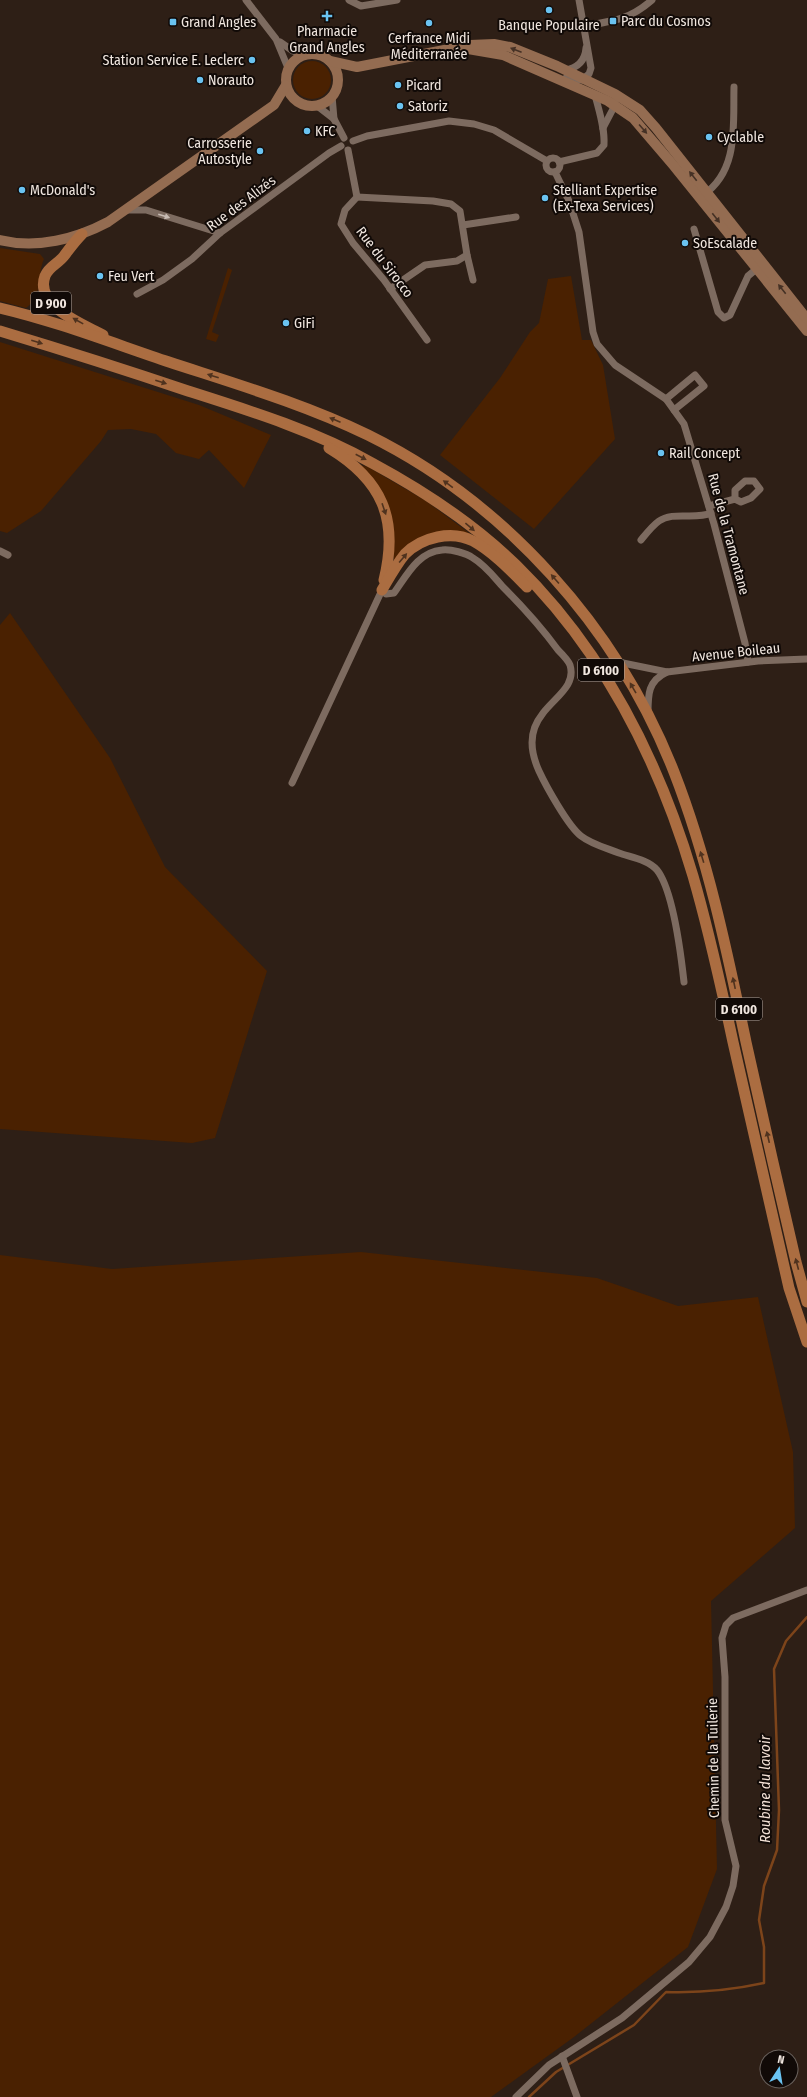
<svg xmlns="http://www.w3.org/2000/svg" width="807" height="2097" font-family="'Fira Sans Condensed',sans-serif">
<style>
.green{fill:#4a2101}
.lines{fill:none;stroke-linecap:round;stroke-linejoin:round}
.stream{stroke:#7d441a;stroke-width:2.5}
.minor{stroke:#7d6b60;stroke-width:7}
.secondary{stroke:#946c51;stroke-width:10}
.primary{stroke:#ab6d41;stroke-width:11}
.oneway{fill:#453125}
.oneway2{fill:#c8bbb3}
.oneway3{fill:#4f321e}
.poi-dot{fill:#6ac3f1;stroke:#110a07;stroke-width:1.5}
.labels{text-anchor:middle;stroke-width:4;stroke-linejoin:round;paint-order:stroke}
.shield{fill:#110a07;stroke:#ada49e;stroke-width:1}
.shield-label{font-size:13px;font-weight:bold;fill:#f0e6df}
.poi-label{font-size:14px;fill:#f0e6df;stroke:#110a07;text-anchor:start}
.street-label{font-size:14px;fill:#f0e6df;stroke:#110a07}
.water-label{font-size:15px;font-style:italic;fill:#f2e0d5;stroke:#110a07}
</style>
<rect width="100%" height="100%" fill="#2e1f16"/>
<g class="green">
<circle cx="312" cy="80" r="19"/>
<path d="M0,248L40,254L44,259C36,277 44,295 26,308L0,301Z"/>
<polygon points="228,268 232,270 212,332 219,335 216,342 206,339"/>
<polygon points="571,276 582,340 591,340 603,365 615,439 534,529 440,455 500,378 530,332 539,323 548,279"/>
<polygon points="0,342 199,405 271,435 244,488 209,450 199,459 176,453 156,434 131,429 108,430 101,441 41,511 7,533 0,531"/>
<polygon points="360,465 368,467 426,501 473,536 440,532 394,562 392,523"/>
<polygon points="10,613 110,758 165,867 267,971 215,1138 192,1143 0,1129 0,625"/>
<polygon points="361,1252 597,1278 678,1306 758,1297 793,1452 795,1528 711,1601 717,1869 688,1947 574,2037 491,2097 0,2097 0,1255 112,1269"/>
</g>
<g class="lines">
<path class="stream" d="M529,2097L556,2072L634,2025L666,1992C699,1993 732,1990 764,1983V1947L759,1920L764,1886L777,1850L779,1810L774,1669L786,1641L807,1617"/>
<g class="minor">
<polyline points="246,0 276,39 288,68"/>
<polyline points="349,0 361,6 397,0"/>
<path d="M584,26C613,21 629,20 652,0"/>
<polyline points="280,42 293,51 304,55"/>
<path d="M565,70C578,68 585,61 586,48"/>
<polyline points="566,78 582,80 589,74 591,68 579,0"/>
<polyline points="332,96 334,119"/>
<polyline points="316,105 334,119 344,138"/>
<polyline points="603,128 614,107 615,101"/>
<polyline points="353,141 367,136 449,121 474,124 494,130 547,161"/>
<polyline points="348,150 357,197 345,210 341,224 353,243 384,280 427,340"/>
<circle cx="553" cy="165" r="7"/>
<path d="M559,162L597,153L604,145C605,128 599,111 595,95"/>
<polyline points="555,172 569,201 579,232 593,332 597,344 615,365 666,399 684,424 714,524 745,643 748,662"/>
<path d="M703,195C739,171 733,125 734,87"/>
<polyline points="357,197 433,201 451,204 460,211 467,255 457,261 425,265 390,289"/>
<polyline points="126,210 146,210 220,233"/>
<polyline points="463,225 516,217"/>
<polyline points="694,229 718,312 724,318 730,315 748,276 760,266"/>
<polyline points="467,255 473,280"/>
<polyline points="137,294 163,280 192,259 220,233 329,153 341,146"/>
<polyline points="666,399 695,375 704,386 674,410"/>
<polyline points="709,506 735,499 741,502 751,498 760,489 754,481 745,481 735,490 735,499"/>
<path d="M641,540C646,534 652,526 659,521C673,511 695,520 711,513"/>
<polyline points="0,551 8,555"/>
<polyline points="618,662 667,672 758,661 807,659"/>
<path d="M648,713C648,694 648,681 667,672"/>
<path d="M292,783L382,590L386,594L394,593C407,575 418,552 442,550C451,549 466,553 473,558C485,565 494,577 503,587C523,607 541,627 558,650C562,654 568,660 570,665C581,701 510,707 539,771C546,786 568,826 581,836C591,844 606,848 619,853C630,857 649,860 657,870C673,890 681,955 684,982"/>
<polyline points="562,2056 577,2097"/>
<polyline points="516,2097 549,2065 622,2018 689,1962 710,1937 726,1907 733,1886 736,1866 725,1820 725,1677 722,1638 726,1625 733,1618 807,1590"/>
</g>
<g class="secondary">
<polyline points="468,49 503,55 608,101 633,118 674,166 807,331"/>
<circle cx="312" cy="80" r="26"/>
<polyline points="330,61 357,67 470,45 494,44 510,47 557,66 615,94 640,110 656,128 807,319"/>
<path d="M0,240C37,249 76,239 108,222L274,105L286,85"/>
</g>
<g class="primary">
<path d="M82,234C75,241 70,248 64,256C58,264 49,266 45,276C34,306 83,324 103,335"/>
<path d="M0,308C56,321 115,344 169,362C236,384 304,404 368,435C506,503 618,629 674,772C708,859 727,951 746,1042C762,1115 779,1189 796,1262L807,1302"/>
<path d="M0,331C63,350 126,370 188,391C251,411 315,431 372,463C424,491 474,524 516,565C603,650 659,761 693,876C709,931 721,986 733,1042C752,1124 770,1206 789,1288L807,1342"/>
<path d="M329,448C382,480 399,519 384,580"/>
<path d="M382,590C389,578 396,565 405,554C422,537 452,530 473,541C493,552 511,571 527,587"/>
</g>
</g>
<defs><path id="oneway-solid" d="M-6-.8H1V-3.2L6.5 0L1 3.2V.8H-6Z"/></defs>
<g class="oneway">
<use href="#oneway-solid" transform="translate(516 50) rotate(-159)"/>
<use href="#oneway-solid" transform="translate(643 129) rotate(49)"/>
<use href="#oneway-solid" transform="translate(693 176) rotate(-128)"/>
<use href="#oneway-solid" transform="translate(716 218) rotate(52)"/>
<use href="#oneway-solid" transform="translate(782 289) rotate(-128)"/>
</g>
<use class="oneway2" href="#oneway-solid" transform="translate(164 216) rotate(17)"/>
<g class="oneway3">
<use href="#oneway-solid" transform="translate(78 321) rotate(-151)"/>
<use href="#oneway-solid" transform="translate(37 342) rotate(17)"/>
<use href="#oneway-solid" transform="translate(213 376) rotate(-162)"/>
<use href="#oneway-solid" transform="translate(161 382) rotate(18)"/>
<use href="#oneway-solid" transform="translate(335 420) rotate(-157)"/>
<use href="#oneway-solid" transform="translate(361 457) rotate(27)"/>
<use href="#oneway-solid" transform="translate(448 484) rotate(-144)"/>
<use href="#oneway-solid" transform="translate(384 509) rotate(71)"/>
<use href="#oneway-solid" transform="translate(470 527) rotate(40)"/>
<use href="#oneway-solid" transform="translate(403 558) rotate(-50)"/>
<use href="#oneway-solid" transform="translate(555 579) rotate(-131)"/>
<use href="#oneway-solid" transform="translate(633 688) rotate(-120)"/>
<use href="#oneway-solid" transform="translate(702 857) rotate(-107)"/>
<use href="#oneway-solid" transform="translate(734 983) rotate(-102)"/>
<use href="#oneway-solid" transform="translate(768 1137) rotate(-103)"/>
<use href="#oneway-solid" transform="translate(797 1264) rotate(-105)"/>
</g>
<g class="poi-dot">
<circle cx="549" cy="10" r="4"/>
<path d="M325 10h4v4h4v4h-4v4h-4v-4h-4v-4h4z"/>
<rect x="609" y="17" width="8" height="8" rx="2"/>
<rect x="169" y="18" width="8" height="8" rx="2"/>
<circle cx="429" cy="23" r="4"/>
<circle cx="252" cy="60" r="4"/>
<circle cx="200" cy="80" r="4"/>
<circle cx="398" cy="85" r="4"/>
<circle cx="400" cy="106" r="4"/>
<circle cx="307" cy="131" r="4"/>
<circle cx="709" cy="137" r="4"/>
<circle cx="260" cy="151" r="4"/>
<circle cx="22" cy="190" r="4"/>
<circle cx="545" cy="198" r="4"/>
<circle cx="685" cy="243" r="4"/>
<circle cx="100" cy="276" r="4"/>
<circle cx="286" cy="323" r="4"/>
<circle cx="661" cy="453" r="4"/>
</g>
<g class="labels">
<g class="shield">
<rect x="31" y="292" width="40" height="22" rx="3"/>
<rect x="578" y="659" width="46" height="22" rx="3"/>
<rect x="716" y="998" width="46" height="22" rx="3"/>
</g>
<g class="shield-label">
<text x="51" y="308">D 900</text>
<text x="601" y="675">D 6100</text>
<text x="739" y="1014">D 6100</text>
</g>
<g class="poi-label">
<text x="621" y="26">Parc du Cosmos</text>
<text x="181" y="27">Grand Angles</text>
<text x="549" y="30" text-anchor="middle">Banque Populaire</text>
<text x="327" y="36" text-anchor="middle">Pharmacie<tspan x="327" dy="16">Grand Angles</tspan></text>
<text x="429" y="43" text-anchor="middle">Cerfrance Midi<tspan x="429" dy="16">Méditerranée</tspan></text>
<text x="244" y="65" text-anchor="end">Station Service E. Leclerc</text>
<text x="208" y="85">Norauto</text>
<text x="406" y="90">Picard</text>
<text x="408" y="111">Satoriz</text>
<text x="315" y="136">KFC</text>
<text x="717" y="142">Cyclable</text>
<text x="252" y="148" text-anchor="end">Carrosserie<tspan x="252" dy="16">Autostyle</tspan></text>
<text x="30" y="195">McDonald's</text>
<text x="553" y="195">Stelliant Expertise<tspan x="553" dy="16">(Ex-Texa Services)</tspan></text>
<text x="693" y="248">SoEscalade</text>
<text x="108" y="281">Feu Vert</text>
<text x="294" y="328">GiFi</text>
<text x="669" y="458">Rail Concept</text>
</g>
<g class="street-label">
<text transform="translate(241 203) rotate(-37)" y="5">Rue des Alizés</text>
<text transform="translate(385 262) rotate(53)" y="5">Rue du Sirocco</text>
<text transform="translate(729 534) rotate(75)" y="5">Rue de la Tramontane</text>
<text transform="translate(736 652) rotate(-6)" y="5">Avenue Boileau</text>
<text transform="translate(713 1758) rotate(-91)" y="5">Chemin de la Tuilerie</text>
</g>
<g class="water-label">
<text transform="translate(765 1789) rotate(-90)" y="5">Roubine du lavoir</text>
</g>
</g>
<g transform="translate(779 2069) rotate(12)"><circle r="19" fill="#110a07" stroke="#6a625d"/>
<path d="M0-3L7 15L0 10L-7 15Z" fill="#6ac3f1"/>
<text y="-6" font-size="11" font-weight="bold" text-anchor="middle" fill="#f0e6df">N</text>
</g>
</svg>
